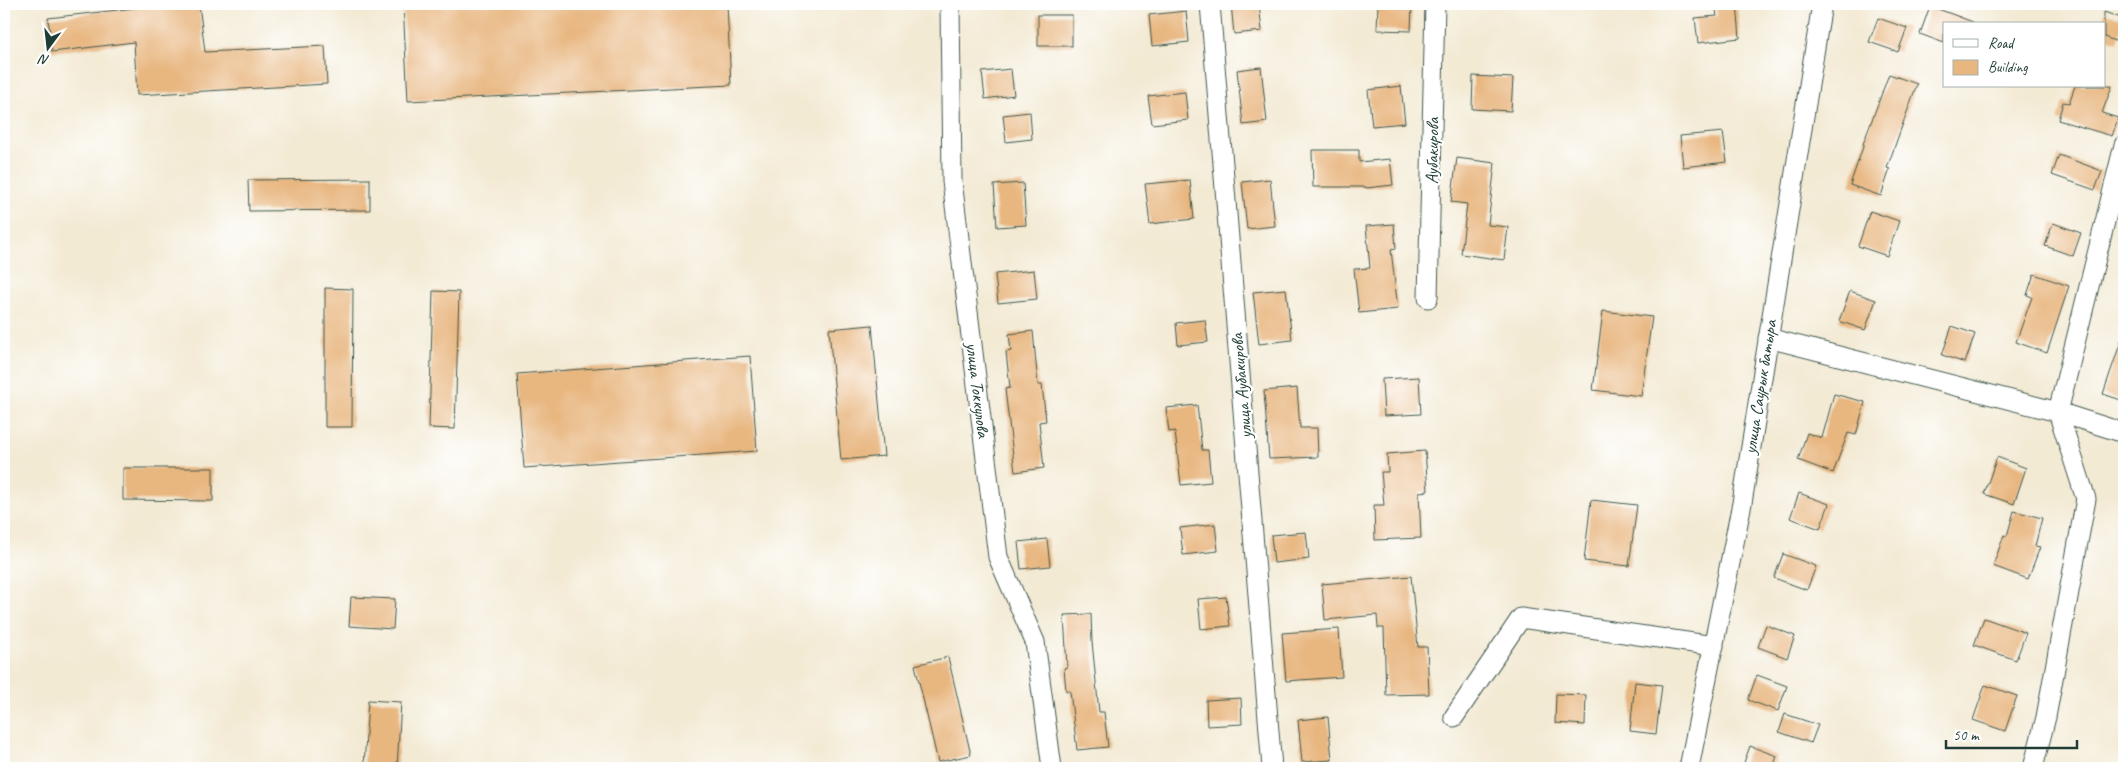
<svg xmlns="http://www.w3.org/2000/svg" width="2128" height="772" font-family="Caveat,sans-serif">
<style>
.building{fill:#e8b67f}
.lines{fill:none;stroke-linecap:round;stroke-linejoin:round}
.minor-casing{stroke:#3f574c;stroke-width:21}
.minor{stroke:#fff;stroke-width:19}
.labels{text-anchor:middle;stroke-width:4.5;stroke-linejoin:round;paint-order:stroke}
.street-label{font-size:18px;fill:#1f3d34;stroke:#fff}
</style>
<rect width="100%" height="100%" fill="#fff"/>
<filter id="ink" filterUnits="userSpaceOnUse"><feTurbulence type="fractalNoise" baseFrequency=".02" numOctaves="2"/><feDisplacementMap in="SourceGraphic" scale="10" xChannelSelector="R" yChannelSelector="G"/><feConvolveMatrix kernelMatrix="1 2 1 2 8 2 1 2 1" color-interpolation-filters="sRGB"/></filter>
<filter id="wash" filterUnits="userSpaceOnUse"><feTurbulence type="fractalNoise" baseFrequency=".0096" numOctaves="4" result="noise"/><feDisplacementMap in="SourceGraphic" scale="20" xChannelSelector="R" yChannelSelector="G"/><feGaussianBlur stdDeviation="1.12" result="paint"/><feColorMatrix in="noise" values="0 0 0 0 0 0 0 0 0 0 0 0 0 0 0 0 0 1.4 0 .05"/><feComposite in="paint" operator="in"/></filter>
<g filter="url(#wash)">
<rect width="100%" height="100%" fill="#f3ead4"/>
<g id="blocks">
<g class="building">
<polygon points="170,4 199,4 205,52 325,46 327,84 137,95 134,42 52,52 48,18"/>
<polygon points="403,4 727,4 731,85 408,101"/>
<polygon points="1231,4 1259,4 1262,31 1234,34"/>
<polygon points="1378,4 1412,4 1411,31 1377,30"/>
<polygon points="1715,4 1737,4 1740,38 1698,43 1695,18 1717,16"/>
<polygon points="1930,6 1973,22 1973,24 1944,24 1944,43 1920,34"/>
<polygon points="1186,11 1189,42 1152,46 1149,15"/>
<polygon points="2104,12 2124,19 2118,42 2104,37"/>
<rect x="1038" y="15" width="34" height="31"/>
<polygon points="1878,18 1907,28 1898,52 1869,42"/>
<polygon points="1261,67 1267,122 1243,125 1237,70"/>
<polygon points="1011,69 1014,95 985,99 982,72"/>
<polygon points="1889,74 1917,84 1887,168 1890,169 1881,196 1850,185 1864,144 1863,144"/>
<polygon points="1473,76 1513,78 1511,111 1472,109"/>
<polygon points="1401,86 1405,123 1372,126 1368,90"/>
<polygon points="2075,86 2112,86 2102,113 2118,118 2112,136 2058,120 2063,102 2069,103"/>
<polygon points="1185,92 1188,120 1152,124 1148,96"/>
<polygon points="1030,112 1032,139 1006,142 1003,115"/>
<polygon points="1723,132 1727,162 1683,167 1680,136"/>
<polygon points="1312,150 1359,150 1359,162 1390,159 1393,185 1366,188 1366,187 1313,187"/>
<polygon points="2059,155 2102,171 2095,190 2052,175"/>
<polygon points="1457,158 1495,163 1488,225 1508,227 1504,260 1461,254 1467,204 1451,202"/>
<polygon points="370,179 370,210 249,211 248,180"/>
<polygon points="1270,179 1275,226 1247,229 1242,182"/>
<polygon points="1190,180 1194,219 1150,224 1145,184"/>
<polygon points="1023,183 1026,225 997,227 994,185"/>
<polygon points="1870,211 1899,221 1887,256 1858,246"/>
<polygon points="2053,223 2081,233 2073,256 2045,246"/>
<polygon points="1394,224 1396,249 1391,250 1398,309 1359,313 1354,269 1370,268 1366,226"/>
<polygon points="1034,270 1037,299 998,303 995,274"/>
<polygon points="2034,274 2069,286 2047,353 2016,342 2032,297 2027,295"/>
<polygon points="325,288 353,289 352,427 325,427"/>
<polygon points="1286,289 1292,340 1259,344 1253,292"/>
<polygon points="433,291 459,292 455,429 429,428"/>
<polygon points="1850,291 1876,300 1865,330 1839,321"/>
<polygon points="1603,311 1652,317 1641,396 1593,390"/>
<polygon points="1205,320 1208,342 1178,345 1176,323"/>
<polygon points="872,325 884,456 841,460 829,329"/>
<polygon points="1952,326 1975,334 1965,363 1942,355"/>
<polygon points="1033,331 1038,385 1042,385 1046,421 1039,422 1044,468 1015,472 1005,389 1010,388 1006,352 1011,351 1009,334"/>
<polygon points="2122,338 2124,338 2124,401 2103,394"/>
<polygon points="750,356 757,451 524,468 517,374"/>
<polygon points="1419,377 1421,414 1384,416 1382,379"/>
<polygon points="1297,388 1300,428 1317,428 1318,457 1269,459 1264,391"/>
<polygon points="1834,394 1865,402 1856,435 1848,433 1833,473 1798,460 1807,433 1822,438"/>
<polygon points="1197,405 1202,450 1208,450 1211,482 1181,485 1175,431 1169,432 1166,408"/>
<polygon points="1425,451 1428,491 1419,492 1421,538 1375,540 1374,505 1384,505 1381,472 1388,472 1387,454"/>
<polygon points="1997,457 2026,468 2014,504 1984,494"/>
<polygon points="123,468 213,468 213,501 123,500"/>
<polygon points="1799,493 1829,504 1820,529 1790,518"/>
<polygon points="1591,500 1637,505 1629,566 1584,561"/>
<polygon points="2014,511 2042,518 2035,546 2040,547 2028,579 1993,566 2004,535 2007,536"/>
<polygon points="1215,524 1218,551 1183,555 1180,528"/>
<polygon points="1306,532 1309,559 1274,563 1271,535"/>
<polygon points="1047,539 1050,566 1021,569 1018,542"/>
<polygon points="1783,554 1816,566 1807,590 1774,578"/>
<polygon points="1411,576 1418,647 1427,647 1429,694 1386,695 1384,628 1378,628 1377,615 1325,620 1322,584"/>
<polygon points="351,597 395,599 393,629 349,626"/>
<polygon points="1226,597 1230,626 1201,629 1198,599"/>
<polygon points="1091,614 1092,642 1099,712 1104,712 1108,747 1077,750 1070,691 1066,691 1064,668 1067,667 1064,615"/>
<polygon points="1984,618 2026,633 2016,660 1974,645"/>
<polygon points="1766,625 1795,636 1787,658 1758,647"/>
<polygon points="1339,629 1342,677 1286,681 1282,633"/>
<polygon points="948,657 971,755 938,762 915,665"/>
<polygon points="1757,675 1787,686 1778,711 1748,700"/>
<polygon points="1635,682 1662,685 1656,734 1630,731"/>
<polygon points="1985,685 2017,696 2005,731 1973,720"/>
<polygon points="1556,694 1586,695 1585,725 1555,723"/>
<polygon points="1241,698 1242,724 1207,726 1206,700"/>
<polygon points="368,700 401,702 397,768 364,768"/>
<polygon points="1785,714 1818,725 1811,743 1779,732"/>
<polygon points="1328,717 1332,760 1302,762 1298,720"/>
<polygon points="1750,746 1777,756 1773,768 1742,768"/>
</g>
</g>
</g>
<g filter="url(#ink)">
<use href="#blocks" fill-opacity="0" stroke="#3f574c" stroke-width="1"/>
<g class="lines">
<defs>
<g id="minor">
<polyline points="950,4 952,181 998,557 1035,642 1052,768"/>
<polyline points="1210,4 1272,768"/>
<polyline points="2124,145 2058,412 2124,433"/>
<polyline points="1428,298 1435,4"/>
<polyline points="1768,338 2058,412 2086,499 2046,717 2033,768"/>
<polyline points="1454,717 1521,618 1714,646"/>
<polyline points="1689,768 1742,503 1822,4"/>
</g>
</defs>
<use href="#minor" class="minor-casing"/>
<use href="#minor" class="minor"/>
</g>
</g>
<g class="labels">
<g class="street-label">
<text transform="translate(1432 151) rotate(-89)" y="6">Аубакирова</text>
<text transform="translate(1241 386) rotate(-95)" y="6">улица Аубакирова</text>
<text transform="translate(1760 387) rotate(-81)" y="6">улица Саурык батыра</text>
<text transform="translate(978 390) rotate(83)" y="6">улица Токкулова</text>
</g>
</g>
<rect width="2128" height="772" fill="none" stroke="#fff" stroke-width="20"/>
<rect x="1943" y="22" width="162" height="65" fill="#ffffff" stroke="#a5b1ae"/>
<rect x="1953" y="39" width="25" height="8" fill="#ffffff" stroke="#a5b1ae"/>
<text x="1988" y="48" font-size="15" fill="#1f3d34">Road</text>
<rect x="1953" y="60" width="25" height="15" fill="#e8b67f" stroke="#a5b1ae"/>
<text x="1988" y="72" font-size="15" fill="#1f3d34">Building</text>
<g transform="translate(48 48) rotate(195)" stroke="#ffffff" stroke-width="4" paint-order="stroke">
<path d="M0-4L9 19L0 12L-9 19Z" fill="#1f3d34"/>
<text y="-8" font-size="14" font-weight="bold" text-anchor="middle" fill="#1f3d34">N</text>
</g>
<path d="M1946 740v8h131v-8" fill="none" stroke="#1f3d34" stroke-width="2.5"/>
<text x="1953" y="740" font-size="15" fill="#1f3d34" stroke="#ffffff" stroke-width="4" paint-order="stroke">50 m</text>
</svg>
